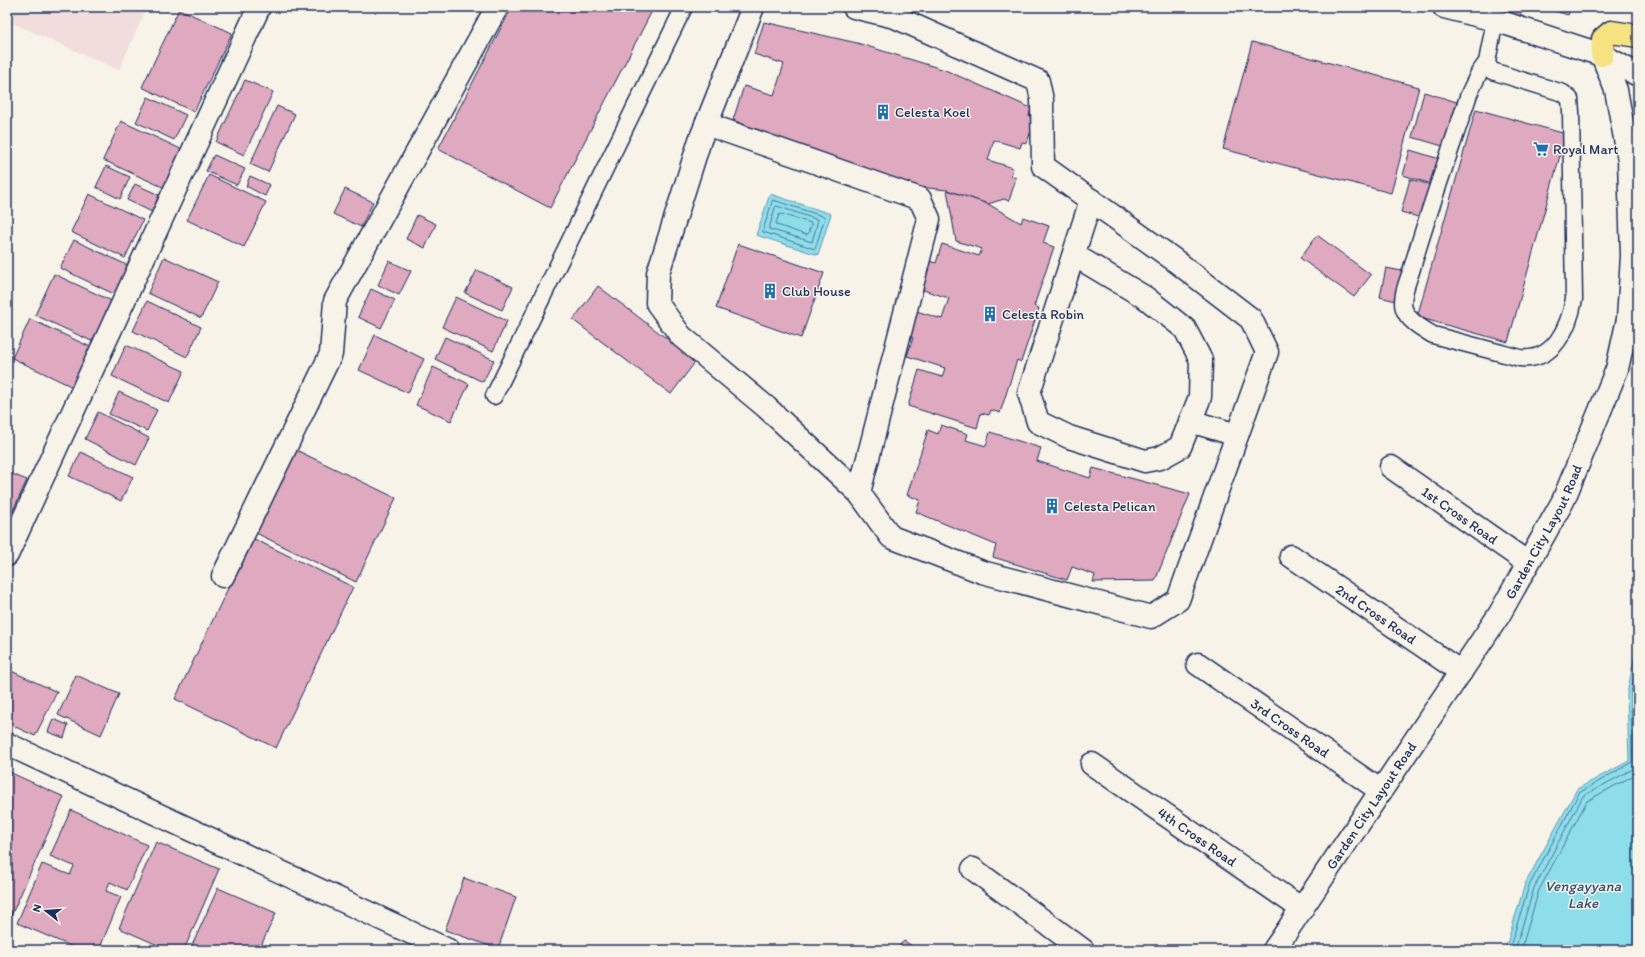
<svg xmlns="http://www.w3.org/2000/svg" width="1645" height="957" font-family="Itim,sans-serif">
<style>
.built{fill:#f0dddc}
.water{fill:#8eddeb;stroke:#6097b3}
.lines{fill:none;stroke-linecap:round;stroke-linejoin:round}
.shore{stroke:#497596;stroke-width:1}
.building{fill:#dfa9c0;stroke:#1b2f5e}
.lane-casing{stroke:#1b2f5e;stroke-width:19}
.street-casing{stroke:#1b2f5e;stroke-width:25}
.secondary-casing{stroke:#1b2f5e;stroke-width:25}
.primary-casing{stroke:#1b2f5e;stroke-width:25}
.lane{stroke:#f7f3e8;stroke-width:16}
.street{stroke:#f7f3e8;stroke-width:22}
.secondary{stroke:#f7f3e8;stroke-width:22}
.primary{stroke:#f7e281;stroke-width:22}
.labels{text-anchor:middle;stroke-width:3;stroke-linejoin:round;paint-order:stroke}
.poi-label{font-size:14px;fill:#1b2f5e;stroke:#f7f3e8;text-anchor:start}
.street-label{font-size:14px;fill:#1b2f5e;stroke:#f7f3e8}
.water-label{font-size:15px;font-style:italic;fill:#32527a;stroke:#f7f3e8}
</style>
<rect width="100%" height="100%" fill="#f7f3e8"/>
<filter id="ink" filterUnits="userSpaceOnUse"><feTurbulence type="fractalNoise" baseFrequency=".025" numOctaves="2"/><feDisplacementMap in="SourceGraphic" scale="8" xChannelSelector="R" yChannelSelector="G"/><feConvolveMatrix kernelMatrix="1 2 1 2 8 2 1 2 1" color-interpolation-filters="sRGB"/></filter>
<g filter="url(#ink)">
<polygon class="built" points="7,7 147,7 119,70 7,21"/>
<g class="water">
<polygon points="770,194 831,214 818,255 756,235"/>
<polygon points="1638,639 1638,950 1505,950 1525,884 1577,789 1629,761 1627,694"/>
</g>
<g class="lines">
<g class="shore">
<polygon points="773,200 825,217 815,249 763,232"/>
<polygon points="777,206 818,220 812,242 769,229 775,208"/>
<polygon points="781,214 811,223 811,225 808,234 806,235 777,225 776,223 779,215"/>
<polyline points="1509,950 1529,886 1579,793 1632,762 1631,694 1638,660"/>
<polyline points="1515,950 1534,888 1583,796 1633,769 1637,765 1636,695 1638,686"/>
<polyline points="1521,950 1539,890 1587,801 1638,773"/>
</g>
</g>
<g class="building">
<polygon points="512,7 654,7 550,208 438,149"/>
<polygon points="1488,7 1523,7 1520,17"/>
<polygon points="1542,7 1571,7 1568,15"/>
<polygon points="179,9 232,33 194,112 142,87"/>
<polygon points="764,22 857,43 945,70 1031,108 1029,116 1035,118 1027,143 1022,142 1020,148 994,140 988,160 1013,168 1011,176 1016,178 1009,201 1004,199 988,204 947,190 910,186 823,157 733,120 744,86 774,95 784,64 754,54"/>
<polygon points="1252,42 1419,87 1391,193 1223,149"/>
<polygon points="245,80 273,92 244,155 216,142"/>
<polygon points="1424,92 1460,103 1446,147 1412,137"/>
<polygon points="148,97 186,115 174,140 136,122"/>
<polygon points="277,106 295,114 268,172 250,164"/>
<polygon points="1476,109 1566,134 1508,342 1417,317"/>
<polygon points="121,121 185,151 167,189 103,160"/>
<polygon points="1410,150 1443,160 1435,185 1403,175"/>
<polygon points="214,155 245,169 237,185 206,171"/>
<polygon points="106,166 130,177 120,199 96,187"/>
<polygon points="209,175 266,202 244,247 187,220"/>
<polygon points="250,176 270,185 265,196 246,186"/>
<polygon points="1410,179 1434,186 1425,219 1401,212"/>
<polygon points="135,184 159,195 152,212 127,200"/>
<polygon points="345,189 373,202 361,227 333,214"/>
<polygon points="947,190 988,204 1021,223 1023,217 1049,226 1043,243 1054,247 1034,306 1039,308 1021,362 1017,360 1000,413 991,410 989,415 981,413 977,428 908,406 919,370 942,377 945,368 907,356 913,338 902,334 910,309 942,319 949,298 917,288 926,260 936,263 942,244 979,256 982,249 956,241"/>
<polygon points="89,194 143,220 125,258 71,232"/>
<polygon points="417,215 436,224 425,248 406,239"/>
<polygon points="1317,235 1371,275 1354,297 1300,258"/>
<polygon points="74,240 129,266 116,295 60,268"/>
<polygon points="738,244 824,273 801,338 716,308"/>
<polygon points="164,257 218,282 201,318 148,293"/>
<polygon points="389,261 411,271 399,295 378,285"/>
<polygon points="1386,268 1407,272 1400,302 1380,297"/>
<polygon points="477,270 513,287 502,310 465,293"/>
<polygon points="54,274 116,303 98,344 35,315"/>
<polygon points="598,286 696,361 671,394 573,320"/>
<polygon points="371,289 395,300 381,328 358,317"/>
<polygon points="456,297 507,321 493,351 442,327"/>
<polygon points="147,301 201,327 187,357 133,331"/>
<polygon points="30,319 95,349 77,389 12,358"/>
<polygon points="375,335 424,359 408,393 359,370"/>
<polygon points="445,337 494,360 483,382 435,359"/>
<polygon points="126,345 184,371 169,403 112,376"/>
<polygon points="433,367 469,384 451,421 416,405"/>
<polygon points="119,392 157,410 147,431 109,414"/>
<polygon points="98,412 149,438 136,465 85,439"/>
<polygon points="941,425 968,434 966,440 986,446 990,432 1041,448 1037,461 1090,478 1093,468 1190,494 1155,581 1093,582 1095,575 1072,567 1067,580 993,557 996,545 916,512 920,500 907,495 928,430 938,434"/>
<polygon points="294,449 396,498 356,582 254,532"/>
<polygon points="81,452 133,477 121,501 69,476"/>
<polygon points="7,472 27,480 11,515 7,513"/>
<polygon points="252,538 353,587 276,748 175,699"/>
<polygon points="7,669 57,692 35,736 7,723"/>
<polygon points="76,675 119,694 101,735 58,715"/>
<polygon points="53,719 68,725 64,738 48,732"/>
<polygon points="7,771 64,797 11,916 7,914"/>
<polygon points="71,810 147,845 127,890 110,882 106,891 121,897 99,950 80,950 17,923 42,864 70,875 74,866 50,856"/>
<polygon points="156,842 219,869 184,950 169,950 119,928"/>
<polygon points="464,878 516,897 498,949 445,930"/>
<polygon points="218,888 276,913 259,950 190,950"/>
<polygon points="904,941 919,950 895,950"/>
</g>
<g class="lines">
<defs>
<g id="lane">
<path d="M1487,62L1479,73L1469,94C1450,152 1429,209 1412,268C1409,279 1400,297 1404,309C1408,321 1423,329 1433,335L1520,358C1554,362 1569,327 1574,299L1571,112L1570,99L1563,93L1492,71L1489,67L1487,62L1495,20"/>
<polyline points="494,396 684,7"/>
</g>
<g id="street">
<polyline points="753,7 700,140 658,273 657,303 681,336 766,407 859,493 891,537 982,572 1151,617 1178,600 1267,352 1251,319 1173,259 1043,166 1042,100 1038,81 895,17 854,7"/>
<polyline points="706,124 920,199 929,219 859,493"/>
<polyline points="1074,255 1146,298 1185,329 1201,360 1200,397 1180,447 1160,458 1145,461 1069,437 1038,422 1029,393 1091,200"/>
<polyline points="1190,421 1237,435"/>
<path id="s1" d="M1391,467L1528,563"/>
<polyline points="7,555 259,7"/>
<path id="s2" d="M1291,556L1461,672"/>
<polyline points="223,576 331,354 335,301 497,7"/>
<path id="s3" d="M1198,664L1381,791"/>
<polyline points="7,744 448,950"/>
<path id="s4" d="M1092,764L1302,909"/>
<polyline points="973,869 1083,950"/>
<path id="s5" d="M1274,950L1499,615L1563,501L1617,369L1628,319L1632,256L1629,160L1616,90L1602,55"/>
</g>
<polyline id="secondary" points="1444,7 1495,20 1602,55 1638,75"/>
<polyline id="primary" points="1602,55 1603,39 1611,32 1638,36"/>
</defs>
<use href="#lane" class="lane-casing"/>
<use href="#street" class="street-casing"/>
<use href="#secondary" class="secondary-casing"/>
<use href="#primary" class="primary-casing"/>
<use href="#lane" class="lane"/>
<use href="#street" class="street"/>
<use href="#secondary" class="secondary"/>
<use href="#primary" class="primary"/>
</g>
</g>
<defs>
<symbol id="building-bare" viewBox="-9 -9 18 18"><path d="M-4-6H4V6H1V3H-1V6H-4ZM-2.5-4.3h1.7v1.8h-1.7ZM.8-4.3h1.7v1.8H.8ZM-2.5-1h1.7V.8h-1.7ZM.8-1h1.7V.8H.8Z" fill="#1f6fb2" stroke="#f7f3e8" stroke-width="2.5" paint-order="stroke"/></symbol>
<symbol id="supermarket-bare" viewBox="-9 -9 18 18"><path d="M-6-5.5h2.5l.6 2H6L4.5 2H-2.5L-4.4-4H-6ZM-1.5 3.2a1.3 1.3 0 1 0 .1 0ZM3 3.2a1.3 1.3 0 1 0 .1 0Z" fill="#1f6fb2" stroke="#f7f3e8" stroke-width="2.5" paint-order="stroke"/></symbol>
</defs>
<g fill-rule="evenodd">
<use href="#building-bare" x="872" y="101" width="22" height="22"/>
<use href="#supermarket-bare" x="1530" y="138" width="22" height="22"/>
<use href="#building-bare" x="759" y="280" width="22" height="22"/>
<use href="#building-bare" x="979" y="303" width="22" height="22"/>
<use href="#building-bare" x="1041" y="495" width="22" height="22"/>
</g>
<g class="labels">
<g class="poi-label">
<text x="895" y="117">Celesta Koel</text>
<text x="1553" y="154">Royal Mart</text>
<text x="782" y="296">Club House</text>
<text x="1002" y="319">Celesta Robin</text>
<text x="1064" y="511">Celesta Pelican</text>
</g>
<g class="street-label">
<text dy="5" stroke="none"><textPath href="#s1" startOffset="84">1st Cross Road</textPath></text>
<text dy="5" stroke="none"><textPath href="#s5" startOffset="498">Garden City Layout Road</textPath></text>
<text dy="5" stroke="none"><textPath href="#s2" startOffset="103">2nd Cross Road</textPath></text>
<text dy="5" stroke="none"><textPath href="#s3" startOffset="112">3rd Cross Road</textPath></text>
<text dy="5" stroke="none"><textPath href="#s5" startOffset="174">Garden City Layout Road</textPath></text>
<text dy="5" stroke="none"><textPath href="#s4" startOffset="128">4th Cross Road</textPath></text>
</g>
<g class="water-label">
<text x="1583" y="891">Vengayyana<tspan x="1583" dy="17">Lake</tspan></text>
</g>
</g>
<rect width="1645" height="957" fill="none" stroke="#f7f3e8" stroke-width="24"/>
<rect x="12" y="12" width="1621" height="933" fill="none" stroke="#1b2f5e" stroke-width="1.5" filter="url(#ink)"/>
<g transform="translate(46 911) rotate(287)" stroke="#f7f3e8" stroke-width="3" paint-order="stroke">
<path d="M0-3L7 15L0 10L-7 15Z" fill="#1b2f5e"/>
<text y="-6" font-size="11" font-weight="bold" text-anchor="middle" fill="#1b2f5e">N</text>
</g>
</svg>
